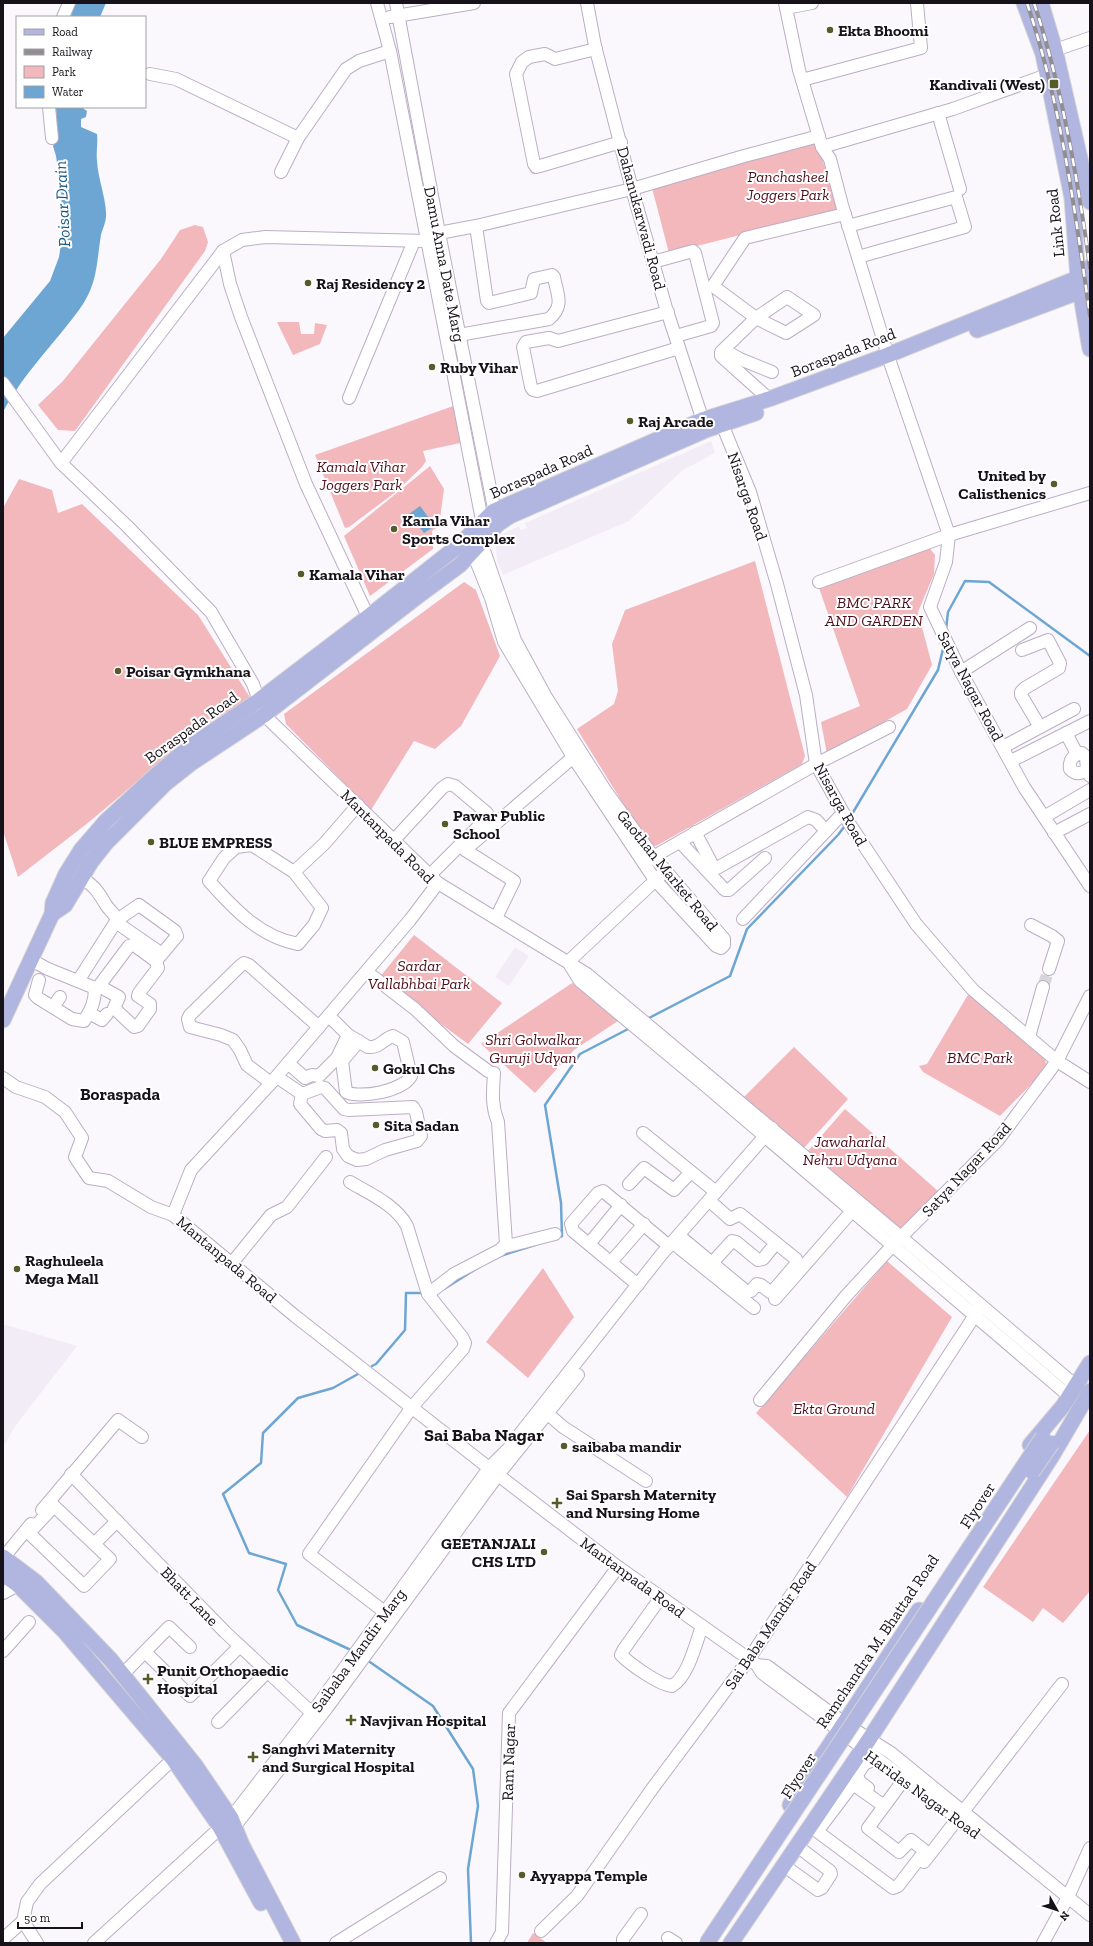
<svg xmlns="http://www.w3.org/2000/svg" width="1093" height="1946" font-family="'Zilla Slab',serif">
<style>
.built{fill:#f2ecf7}
.green{fill:#f2b8bc}
.water{fill:#6da6d3}
.lines{fill:none;stroke-linecap:round;stroke-linejoin:round}
.stream{stroke:#6da6d3;stroke-width:2.5}
.minor-tunnel{stroke:#d9d6db;stroke-width:12;stroke-dasharray:12 6;stroke-linecap:butt}
.minor-casing{stroke:#baaec5;stroke-width:14}
.major-casing{stroke:#d5d4d6;stroke-width:17}
.minor{stroke:#fff;stroke-width:12}
.major{stroke:#b0b6df;stroke-width:15}
.rail-casing{stroke:#918d93;stroke-width:4}
.rail{stroke:#fff;stroke-width:2.5;stroke-dasharray:8;stroke-linecap:butt}
.major-bridge-casing{stroke:#d5d4d6;stroke-width:17;stroke-linecap:butt}
.major-bridge{stroke:#b0b6df;stroke-width:15}
.poi-dot{fill:#575b29;stroke:#fff;stroke-width:1.5}
.labels{text-anchor:middle;stroke-width:4;stroke-linejoin:round;paint-order:stroke}
.poi-label{font-size:16px;font-weight:bold;fill:#17121a;stroke:#fff;text-anchor:start}
.park-label{font-size:16px;font-style:italic;fill:#4f0e1b;stroke:#fff}
.street-label{font-size:16px;fill:#17121a;stroke:#fff}
.water-label{font-size:17px;font-style:italic;fill:#1a5a86;stroke:#fff}
.neighbourhood-label{font-size:17px;font-weight:bold;fill:#17121a;stroke:#fff}
.quarter-label{font-size:18px;font-weight:bold;fill:#17121a;stroke:#fff}
</style>
<rect width="100%" height="100%" fill="#fbf8fd"/>
<g class="built">
<polygon points="711,441 715,453 683,470 629,521 503,575 497,561 496,548 502,534 519,526 521,530 527,528 525,523"/>
<polygon points="515,947 529,956 509,986 495,977"/>
<polygon points="3,1324 77,1346 16,1425 3,1447"/>
</g>
<g class="green">
<polygon points="816,140 839,210 669,253 652,188"/>
<polygon points="195,225 203,227 208,242 205,251 75,431 58,430 38,405 63,381 161,259 180,230"/>
<polygon points="277,322 299,322 301,334 314,334 315,323 327,325 320,344 293,355"/>
<polygon points="456,405 460,443 423,451 426,461 422,467 397,491 349,527 345,528 315,455"/>
<polygon points="430,466 444,489 439,526 432,531 433,549 370,596 344,536"/>
<polygon points="19,479 52,490 58,513 82,504 198,615 251,699 194,734 89,822 18,877 3,831 3,508"/>
<polygon points="928,546 935,555 934,574 918,612 932,665 907,709 827,754 821,722 860,706 818,585"/>
<polygon points="755,561 805,756 802,764 656,846 648,844 577,729 614,704 618,691 612,644 625,610"/>
<polygon points="464,582 476,590 500,656 461,726 435,749 414,741 371,810 286,724 284,714"/>
<polygon points="414,935 502,1003 468,1044 379,978"/>
<polygon points="572,983 618,1021 574,1050 535,1093 481,1044"/>
<polygon points="969,993 1043,1053 1046,1063 1044,1071 1000,1116 923,1072 919,1066 927,1064"/>
<polygon points="794,1047 848,1099 804,1148 744,1097"/>
<polygon points="845,1109 938,1191 901,1231 808,1151"/>
<polygon points="887,1261 952,1317 847,1497 756,1413"/>
<polygon points="543,1268 574,1317 528,1378 486,1342"/>
<polygon points="1090,1430 1090,1591 1063,1623 1043,1608 1033,1622 983,1587"/>
<polygon points="533,1933 547,1943 527,1943"/>
</g>
<g class="water">
<polygon points="76,3 106,3 100,17 69,17"/>
<path d="M56,107H81L87,111L86,117L81,119V127L97,134C98,144 96,152 97,161C98,178 105,195 106,212C107,220 103,228 101,235C96,265 98,284 79,310C54,344 23,374 3,412V338L50,281L59,257L63,231L61,191L56,156L53,146L57,136Z"/>
<polygon points="420,506 435,526 424,533 409,514"/>
</g>
<g class="lines">
<g class="stream">
<polyline points="946,629 948,612 965,581 989,582 1090,656"/>
<polyline points="852,814 938,670 943,649"/>
<polyline points="647,1019 730,976 747,929 838,835 844,827"/>
<polyline points="557,1238 562,1236 561,1203 545,1105 580,1054 630,1028"/>
<polyline points="500,1256 535,1245"/>
<polyline points="444,1289 479,1267"/>
<polyline points="372,1366 376,1364 405,1330 406,1293 421,1293"/>
<polyline points="353,1651 297,1625 278,1590 286,1564 249,1553 223,1494 261,1463 263,1433 298,1398 333,1388 358,1374"/>
<polyline points="367,1660 433,1706 473,1769 478,1806 468,1869 471,1943"/>
</g>
<polyline class="minor-tunnel" points="1043,987 1049,969"/>
<defs>
<g id="minor">
<polyline points="377,3 390,51 482,520 486,528"/>
<polyline points="396,3 439,233 496,518"/>
<polyline points="587,3 595,46 632,189 666,308 705,427"/>
<polyline points="785,3 799,70 822,147 830,159 842,205 890,362 949,535 946,562 930,607 961,672 1024,787 1090,886"/>
<polyline points="786,8 812,3"/>
<polyline points="63,17 69,3"/>
<polyline points="390,17 474,3"/>
<polyline points="596,49 555,59 545,54 529,57 522,62 516,74 534,164 536,167 540,166 621,142"/>
<polyline points="1055,50 1090,38"/>
<polyline points="150,74 176,79 298,138"/>
<polyline points="802,80 921,48 917,3"/>
<polyline points="49,107 52,138"/>
<polyline points="938,113 960,189"/>
<polyline points="822,147 953,109 1047,75"/>
<polyline points="281,172 298,138 346,69 359,61 390,51"/>
<polyline points="848,226 956,197 965,227 858,257"/>
<polyline points="223,251 61,463 127,526 211,612 253,684 264,715 438,883 410,920 271,1083 191,1170 173,1215 295,1316 489,1468 618,1567 749,1659 757,1665 767,1666 844,1723 891,1753 1090,1915"/>
<polyline points="653,262 693,251 695,253 713,323 711,326 676,336"/>
<polygon points="787,297 814,315 786,333 756,318"/>
<polyline points="668,312 558,341 549,338 526,342 523,347 531,387 533,390 537,391 679,348"/>
<path d="M459,335L549,319C565,305 557,295 554,277L552,275L534,279L531,293L489,303L487,301L476,226"/>
<polyline points="724,350 740,359 772,372"/>
<polyline points="3,383 61,463"/>
<polyline points="349,398 414,241"/>
<polyline points="769,399 721,356 721,352 756,318 713,286 745,238 845,214"/>
<polyline points="719,417 750,492 777,584 806,695 816,764 849,823 916,924 973,990 1057,1061 1090,1082"/>
<polyline points="470,546 491,598 504,642 573,757 655,880 716,946 721,948 724,945 724,939 653,856 605,790 546,697 515,640 479,536"/>
<polyline points="819,582 949,535 1090,493"/>
<polyline points="372,625 306,484 241,317 230,284 223,251 242,240 265,237 427,241 439,233 476,226 632,189 744,156 819,136"/>
<polyline points="1022,650 1048,640 1060,663 1059,668 1025,688 1021,692 1021,695 1040,727"/>
<polyline points="961,672 1030,628"/>
<polyline points="1066,733 1077,754"/>
<polyline points="1003,747 1074,709"/>
<polyline points="1011,761 1090,721"/>
<path d="M1087,770C1080,774 1076,775 1070,769C1069,761 1072,755 1082,753L1086,757L1087,770L1090,776"/>
<polyline points="1044,817 1090,790"/>
<polyline points="695,832 714,868 717,868 808,817 816,820 826,831"/>
<polyline points="1054,833 1090,814"/>
<polyline points="394,840 442,788 448,784 455,786 487,813 487,818 430,875"/>
<polyline points="680,842 725,890 729,890 765,858"/>
<polyline points="646,861 816,764 889,727"/>
<path d="M294,872L322,908L314,925L298,944C260,937 234,909 209,881L224,858L236,847L252,845L294,872L324,844L358,805"/>
<polyline points="438,883 587,974 901,1237 1076,1386"/>
<polyline points="496,918 514,881 465,850 578,753"/>
<polyline points="743,919 843,813"/>
<polyline points="1031,925 1052,936 1058,941 1049,969"/>
<polyline points="31,960 48,969 95,988 99,986 129,946 134,945 156,961 158,968 139,993 138,996 150,1004 150,1009 138,1026 134,1027 114,1008 119,997 99,986"/>
<polyline points="156,961 177,936 175,931 139,905 117,920 120,925 162,954"/>
<polyline points="568,962 661,875"/>
<polyline points="570,965 580,981 707,1087 1069,1396"/>
<polyline points="367,972 415,1009 454,1046 488,1071"/>
<path d="M39,980L35,995L38,998L72,1019L84,1021C91,1010 95,1002 95,988"/>
<path d="M78,981L117,920C115,914 110,911 106,905C97,890 96,888 81,877"/>
<polyline points="53,1007 60,997"/>
<polyline points="89,1013 102,1020 107,1014"/>
<path d="M329,1016L348,1035L368,1047C380,1048 383,1039 393,1036L403,1042L411,1076C403,1091 360,1099 346,1092L342,1061L359,1041"/>
<polyline points="1029,1037 1043,987"/>
<polyline points="288,1063 305,1078 312,1075 319,1076 337,1058 348,1035"/>
<polyline points="277,1077 302,1094"/>
<polyline points="3,1078 16,1087 45,1097 65,1112 82,1138 75,1157 89,1178 108,1181 151,1207 173,1215"/>
<polyline points="271,1083 247,1065 240,1050 233,1040 221,1035 190,1027 188,1019 190,1015 240,966 244,963 249,965 319,1027"/>
<polygon points="321,1087 325,1088 344,1109 349,1110 413,1107 416,1112 421,1136 417,1141 385,1150 366,1159 357,1160 348,1156 343,1149 341,1133 337,1130 325,1131 321,1129 300,1104 302,1094"/>
<polyline points="643,1133 716,1192"/>
<path d="M350,1182C370,1194 396,1205 407,1226L428,1294"/>
<polyline points="629,1184 644,1168 674,1190 691,1172"/>
<polyline points="683,1239 747,1292 751,1291 757,1284 761,1285 770,1292 773,1291 797,1263 796,1259 740,1214 730,1219 713,1204"/>
<polyline points="589,1244 621,1205"/>
<polyline points="677,1246 754,1308"/>
<polyline points="504,1247 555,1234"/>
<polyline points="611,1262 644,1224"/>
<polyline points="232,1263 271,1215 287,1207 326,1157"/>
<polyline points="712,1263 732,1241 736,1242 758,1260 763,1259 776,1243"/>
<polyline points="638,1285 573,1231 571,1224 598,1193 603,1191 669,1246"/>
<polyline points="775,1299 852,1211"/>
<polyline points="760,1400 846,1296 893,1245 998,1140 1057,1061 1090,996"/>
<polyline points="548,1414 563,1427 646,1481"/>
<polyline points="71,1474 225,1632 312,1713"/>
<polygon points="54,1506 110,1559 84,1586 29,1533"/>
<polyline points="42,1510 118,1420 142,1437"/>
<polyline points="95,1543 117,1521"/>
<polyline points="4,1557 31,1524"/>
<polyline points="3,1593 18,1585"/>
<path d="M661,1597L624,1649L621,1655C630,1664 659,1685 672,1686C688,1677 696,1643 702,1626"/>
<path d="M393,1616L386,1613L309,1554L412,1407L463,1349L465,1343L462,1337L428,1294L454,1274L500,1250L506,1244L498,1122C491,1105 493,1091 494,1073"/>
<polyline points="3,1651 29,1622"/>
<polyline points="145,1652 190,1696 240,1646"/>
<polyline points="757,1665 762,1673 968,1826"/>
<polyline points="123,1674 169,1627 190,1647"/>
<polyline points="218,1722 268,1671"/>
<polyline points="868,1788 860,1782 857,1775 864,1764 873,1760"/>
<polyline points="884,1806 853,1784 819,1829 818,1832 893,1888 898,1886 925,1851 911,1840 899,1852 868,1828 905,1778"/>
<polyline points="235,1826 326,1709 498,1475 578,1375"/>
<polyline points="924,1862 1062,1684"/>
<polyline points="783,1865 818,1890 822,1888 831,1874 830,1871 797,1846"/>
<polyline points="23,1921 27,1902 40,1884 173,1759"/>
<polyline points="23,1921 37,1943"/>
<polyline points="541,1931 577,1896 652,1789 749,1659 981,1306"/>
<polyline points="668,1938 676,1943"/>
<polyline points="3,1939 23,1921"/>
<polyline points="94,1943 231,1818 312,1713 489,1468 508,1449 661,1255 772,1128"/>
<polyline points="336,1943 440,1878"/>
<polyline points="496,1943 502,1932 509,1713 618,1567"/>
<polyline points="623,1943 623,1939 641,1914"/>
<polyline points="1043,1943 1068,1897 1090,1848"/>
</g>
<g id="major">
<polyline points="1024,3 1043,54 1072,198 1078,278 1090,349"/>
<polyline points="1041,3 1055,50 1090,202"/>
<polyline points="977,330 1081,291 1090,285"/>
<polyline points="52,914 65,905 91,862 106,843 166,783 190,764 264,715 418,596 460,565 498,524 510,516 706,430 756,413"/>
<polyline points="3,1020 52,914 53,903 66,874 81,850 106,821 156,775 192,745 258,701 368,617 458,546 494,511 702,420 769,399 888,355 1078,278 1090,267"/>
<polyline points="1030,1445 1063,1406 1090,1363"/>
<polyline points="3,1557 36,1582 111,1660 195,1765 231,1818 242,1845 293,1943"/>
<polyline points="3,1574 18,1585 64,1631 173,1759 220,1827 261,1903"/>
<polyline points="790,1805 919,1610"/>
<polyline points="731,1943 870,1738 1052,1456 1090,1391"/>
</g>
</defs>
<use href="#minor" class="minor-casing"/>
<use href="#major" class="major-casing"/>
<use href="#minor" class="minor"/>
<use href="#major" class="major"/>
<defs>
<g id="rail">
<path d="M1027,3C1061,104 1075,211 1090,316"/>
<path d="M1034,3C1062,87 1078,181 1090,268"/>
</g>
</defs>
<use href="#rail" class="rail-casing"/>
<use href="#rail" class="rail"/>
<defs>
<g id="major-bridge">
<polyline points="1032,1472 1052,1443"/>
<polyline points="707,1943 1043,1437"/>
</g>
</defs>
<use href="#major-bridge" class="major-bridge-casing"/>
<use href="#major-bridge" class="major-bridge"/>
</g>
<g class="poi-dot">
<circle cx="830" cy="30" r="4"/>
<rect x="1049" y="79" width="10" height="10" rx="2"/>
<circle cx="308" cy="283" r="4"/>
<circle cx="432" cy="367" r="4"/>
<circle cx="630" cy="421" r="4"/>
<circle cx="1054" cy="484" r="4"/>
<circle cx="394" cy="529" r="4"/>
<circle cx="301" cy="574" r="4"/>
<circle cx="118" cy="671" r="4"/>
<circle cx="445" cy="824" r="4"/>
<circle cx="151" cy="842" r="4"/>
<circle cx="375" cy="1068" r="4"/>
<circle cx="376" cy="1125" r="4"/>
<circle cx="17" cy="1269" r="4"/>
<circle cx="564" cy="1446" r="4"/>
<path d="M555 1497h4v4h4v4h-4v4h-4v-4h-4v-4h4z"/>
<circle cx="544" cy="1552" r="4"/>
<path d="M146 1673h4v4h4v4h-4v4h-4v-4h-4v-4h4z"/>
<path d="M349 1714h4v4h4v4h-4v4h-4v-4h-4v-4h4z"/>
<path d="M251 1751h4v4h4v4h-4v4h-4v-4h-4v-4h4z"/>
<circle cx="522" cy="1875" r="4"/>
</g>
<g class="labels">
<g class="poi-label">
<text x="838" y="36">Ekta Bhoomi</text>
<text x="1045" y="90" text-anchor="end">Kandivali (West)</text>
<text x="316" y="289">Raj Residency 2</text>
<text x="440" y="373">Ruby Vihar</text>
<text x="638" y="427">Raj Arcade</text>
<text x="1046" y="481" text-anchor="end">United by<tspan x="1046" dy="18">Calisthenics</tspan></text>
<text x="402" y="526">Kamla Vihar<tspan x="402" dy="18">Sports Complex</tspan></text>
<text x="309" y="580">Kamala Vihar</text>
<text x="126" y="677">Poisar Gymkhana</text>
<text x="453" y="821">Pawar Public<tspan x="453" dy="18">School</tspan></text>
<text x="159" y="848">BLUE EMPRESS</text>
<text x="383" y="1074">Gokul Chs</text>
<text x="384" y="1131">Sita Sadan</text>
<text x="25" y="1266">Raghuleela<tspan x="25" dy="18">Mega Mall</tspan></text>
<text x="572" y="1452">saibaba mandir</text>
<text x="566" y="1500">Sai Sparsh Maternity<tspan x="566" dy="18">and Nursing Home</tspan></text>
<text x="536" y="1549" text-anchor="end">GEETANJALI<tspan x="536" dy="18">CHS LTD</tspan></text>
<text x="157" y="1676">Punit Orthopaedic<tspan x="157" dy="18">Hospital</tspan></text>
<text x="360" y="1726">Navjivan Hospital</text>
<text x="262" y="1754">Sanghvi Maternity<tspan x="262" dy="18">and Surgical Hospital</tspan></text>
<text x="530" y="1881">Ayyappa Temple</text>
</g>
<g class="park-label">
<text x="788" y="182">Panchasheel<tspan x="788" dy="18">Joggers Park</tspan></text>
<text x="361" y="472">Kamala Vihar<tspan x="361" dy="18">Joggers Park</tspan></text>
<text x="874" y="608">BMC PARK<tspan x="874" dy="18">AND GARDEN</tspan></text>
<text x="419" y="971">Sardar<tspan x="419" dy="18">Vallabhbai Park</tspan></text>
<text x="533" y="1045">Shri Golwalkar<tspan x="533" dy="18">Guruji Udyan</tspan></text>
<text x="980" y="1063">BMC Park</text>
<text x="850" y="1147">Jawaharlal<tspan x="850" dy="18">Nehru Udyana</tspan></text>
<text x="834" y="1414">Ekta Ground</text>
</g>
<g class="street-label">
<text transform="translate(642 218) rotate(75)" y="6">Dahanukarwadi Road</text>
<text transform="translate(1055 223) rotate(-96)" y="6">Link Road</text>
<text transform="translate(445 264) rotate(79)" y="6">Damu Anna Date Marg</text>
<text transform="translate(843 352) rotate(-21)" y="6">Boraspada Road</text>
<text transform="translate(541 471) rotate(-24)" y="6">Boraspada Road</text>
<text transform="translate(748 496) rotate(71)" y="6">Nisarga Road</text>
<text transform="translate(971 686) rotate(62)" y="6">Satya Nagar Road</text>
<text transform="translate(191 727) rotate(-36)" y="6">Boraspada Road</text>
<text transform="translate(841 804) rotate(61)" y="6">Nisarga Road</text>
<text transform="translate(388 836) rotate(45)" y="6">Mantanpada Road</text>
<text transform="translate(668 870) rotate(51)" y="6">Gaothan Market Road</text>
<text transform="translate(966 1169) rotate(-47)" y="6">Satya Nagar Road</text>
<text transform="translate(227 1259) rotate(40)" y="6">Mantanpada Road</text>
<text transform="translate(977 1505) rotate(-57)" y="6">Flyover</text>
<text transform="translate(633 1577) rotate(36)" y="6">Mantanpada Road</text>
<text transform="translate(190 1596) rotate(46)" y="6">Bhatt Lane</text>
<text transform="translate(770 1625) rotate(-56)" y="6">Sai Baba Mandir Road</text>
<text transform="translate(877 1641) rotate(-56)" y="6">Ramchandra M. Bhattad Road</text>
<text transform="translate(358 1650) rotate(-54)" y="6">Saibaba Mandir Marg</text>
<text transform="translate(508 1762) rotate(-88)" y="6">Ram Nagar</text>
<text transform="translate(798 1775) rotate(-57)" y="6">Flyover</text>
<text transform="translate(923 1794) rotate(36)" y="6">Haridas Nagar Road</text>
</g>
<g class="water-label">
<text transform="translate(62 204) rotate(-93)" y="6">Poisar Drain</text>
</g>
<g class="neighbourhood-label">
<text x="120" y="1100">Boraspada</text>
</g>
<g class="quarter-label">
<text x="484" y="1441">Sai Baba Nagar</text>
</g>
</g>
<rect width="1093" height="1946" fill="none" stroke="#17121a" stroke-width="8"/>
<rect x="16" y="16" width="130" height="92" fill="#ffffff" stroke="#a2a0a3"/>
<rect x="24" y="29" width="20" height="6" fill="#b0b6df" stroke="#a2a0a3"/>
<text x="52" y="36" font-size="12" fill="#17121a">Road</text>
<rect x="24" y="49" width="20" height="6" fill="#918d93" stroke="#a2a0a3"/>
<text x="52" y="56" font-size="12" fill="#17121a">Railway</text>
<rect x="24" y="66" width="20" height="12" fill="#f2b8bc" stroke="#a2a0a3"/>
<text x="52" y="76" font-size="12" fill="#17121a">Park</text>
<rect x="24" y="86" width="20" height="12" fill="#6da6d3" stroke="#a2a0a3"/>
<text x="52" y="96" font-size="12" fill="#17121a">Water</text>
<g transform="translate(1057 1910) rotate(129)" stroke="#ffffff" stroke-width="3" paint-order="stroke">
<path d="M0-3L7 15L0 10L-7 15Z" fill="#17121a"/>
<text y="-6" font-size="11" font-weight="bold" text-anchor="middle" fill="#17121a">N</text>
</g>
<path d="M18 1922v6h64v-6" fill="none" stroke="#17121a" stroke-width="2"/>
<text x="24" y="1922" font-size="12" fill="#17121a" stroke="#ffffff" stroke-width="3" paint-order="stroke">50 m</text>
</svg>
